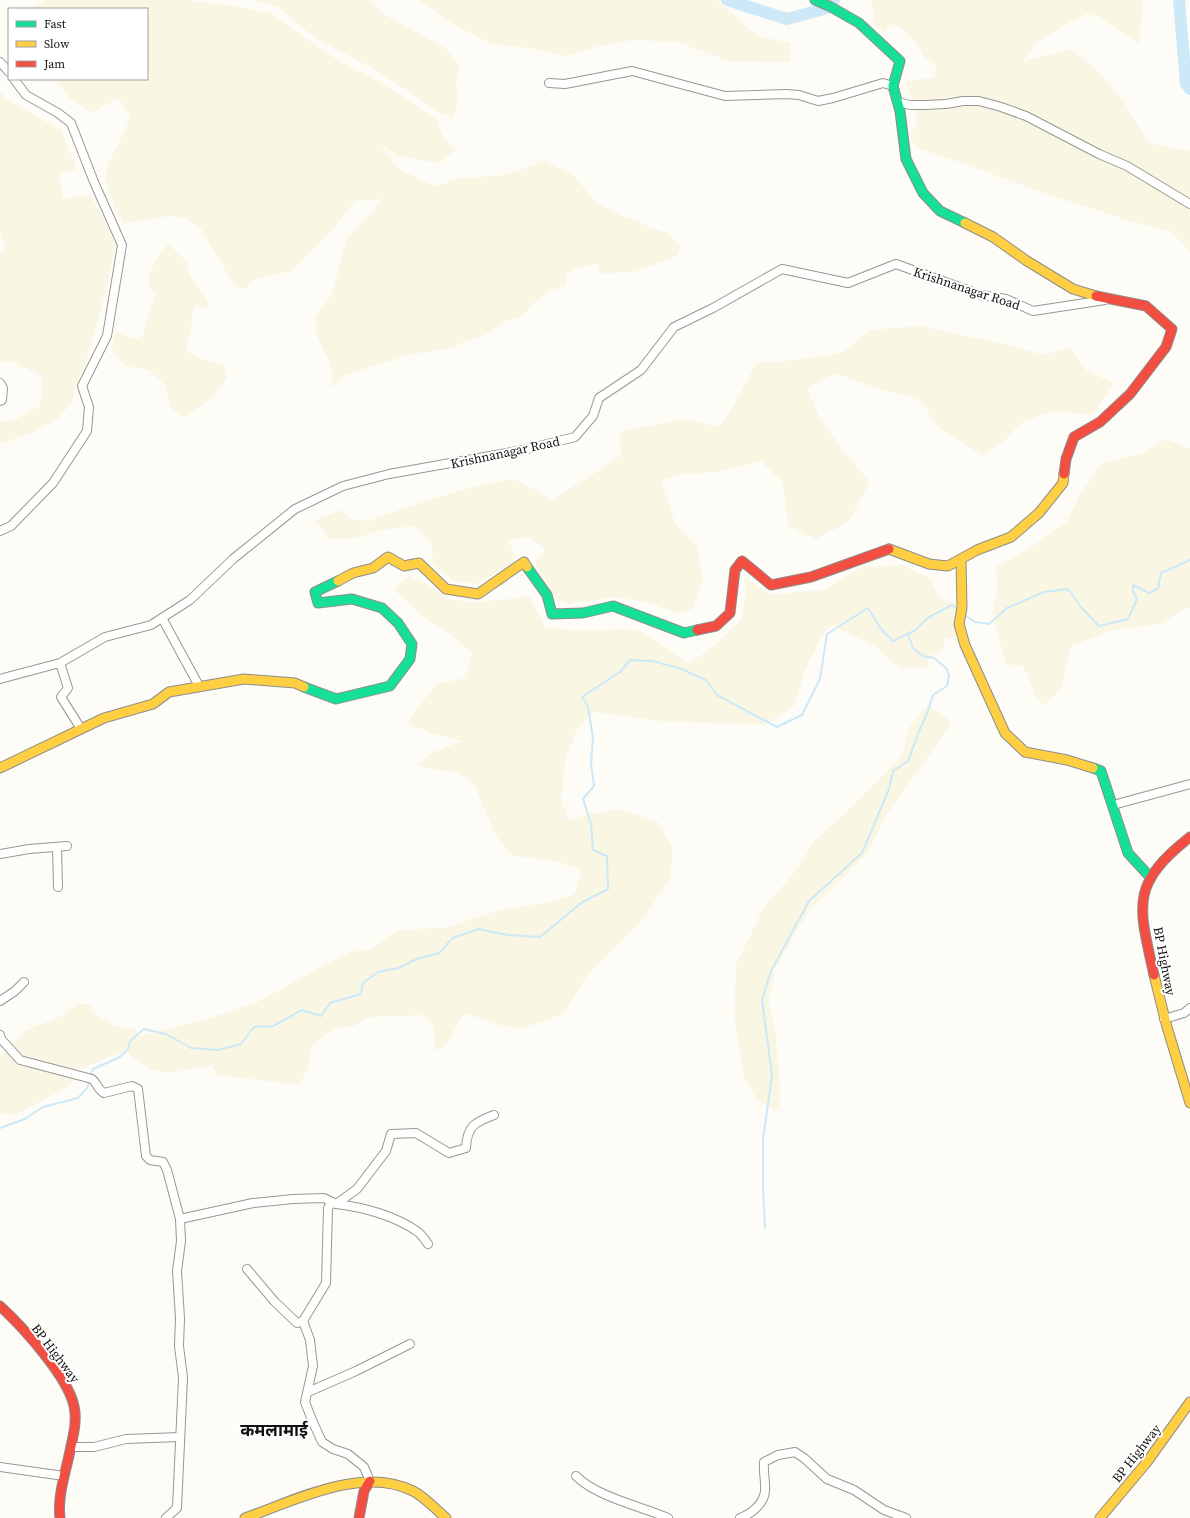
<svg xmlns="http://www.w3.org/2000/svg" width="1190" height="1518" font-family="'Source Serif 4','Noto Sans Devanagari',serif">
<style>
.farmland{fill:#f9f7e4}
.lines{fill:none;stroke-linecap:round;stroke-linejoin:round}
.stream{stroke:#cde8f7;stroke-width:2}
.river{stroke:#cde8f7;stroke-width:12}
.street-casing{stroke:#979795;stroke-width:10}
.fast-casing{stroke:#8e8d8b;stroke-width:11}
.slow-casing{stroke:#8e8d8b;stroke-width:11}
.jam-casing{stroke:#8e8d8b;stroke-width:11}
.street{stroke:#fffffe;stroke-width:8}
.fast{stroke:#16e098;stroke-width:9}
.slow{stroke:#ffcf43;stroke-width:9}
.jam{stroke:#f24e42;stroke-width:9}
.labels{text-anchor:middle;stroke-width:4;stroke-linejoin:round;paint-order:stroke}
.street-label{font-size:13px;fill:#111;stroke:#fff}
.district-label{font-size:17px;font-weight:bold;fill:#111;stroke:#fff}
</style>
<rect width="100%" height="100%" fill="#fdfcf7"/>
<g class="farmland">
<polygon points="46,0 186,0 236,6 273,14 318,47 344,64 369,76 400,94 436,119 444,139 458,149 439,163 398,156 381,144 397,168 419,179 436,186 461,178 504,175 545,161 574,175 595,202 621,215 669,234 681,247 677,256 638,271 601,274 597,263 575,269 567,273 565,286 552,290 534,303 522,316 508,320 485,335 446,349 413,354 345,375 332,388 331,365 316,334 315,318 332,294 346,240 383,199 355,201 327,236 291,271 254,280 244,290 234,285 201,229 186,218 169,216 123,224 105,182 109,162 131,117 118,98 93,113 69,98 56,79 147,79 147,9 29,9"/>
<polygon points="249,0 369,0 382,13 445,48 460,65 456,85 458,103 453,118 440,113 403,88 371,68 321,41 305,30 277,6"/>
<polygon points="418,0 717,0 757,36 791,43 790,62 729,61 677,42 634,40 600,46 567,56 529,48 491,44 448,21"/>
<polygon points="872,0 1143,0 1139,44 1091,12 1064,25 1035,44 1023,62 1069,49 1090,63 1120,96 1149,143 1190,151 1190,251 1170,231 1129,221 1104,212 1061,199 916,147 910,136 916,123 916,107 905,82 935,77 936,63 924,58 916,42 901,28 892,24 884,32 874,25"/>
<polygon points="0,92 6,99 61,130 77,169 58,174 64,199 90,194 107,225 115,246 107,287 86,362 75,388 71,404 56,420 29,434 0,444 0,422 19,418 40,406 42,376 13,362 0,361 0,254 5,250 0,230"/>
<polygon points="168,244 188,262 189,275 207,301 210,310 194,304 191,327 187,345 187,352 205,360 225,365 227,378 210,400 184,418 171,408 165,385 149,370 126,366 112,352 115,331 135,339 143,335 156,292 150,288 148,277 156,259"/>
<polygon points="920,326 1004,344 1043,355 1070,348 1087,371 1114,383 1093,414 1050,412 1021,423 1004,441 982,455 938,427 920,400 867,385 835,373 807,388 819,417 841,448 870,482 849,522 816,539 789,527 782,482 761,461 717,472 683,474 661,481 675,523 697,547 703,580 693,609 678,614 648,602 613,597 569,604 555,598 537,567 535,561 545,549 529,537 508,540 514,553 515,561 478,584 453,581 433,564 432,545 413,526 382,530 352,539 328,539 315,520 341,510 353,520 370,521 401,509 472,487 513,479 536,490 550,500 583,481 621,455 620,431 685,419 720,427 740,394 756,363 795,360 842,353 870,330"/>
<polygon points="1166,439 1190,449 1190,607 1162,623 1110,631 1070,647 1062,688 1043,706 1036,697 1023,666 1006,664 992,612 998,591 996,567 1033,546 1067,521 1079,496 1102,463 1141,454"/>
<polygon points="902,565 930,578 939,597 959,605 957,637 945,639 942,652 928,656 929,667 903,668 891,662 874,645 844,632 832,624 821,638 805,670 794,706 765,725 660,721 594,712 577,729 565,762 561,801 569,820 590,814 621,809 657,821 673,848 670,879 641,922 589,973 563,1014 521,1029 495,1024 464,1013 446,1045 435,1051 434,1027 423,1015 371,1017 354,1026 332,1029 312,1046 307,1070 299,1085 218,1075 212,1066 189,1069 172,1073 150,1070 125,1051 77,1070 71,1085 16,1115 0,1113 0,1056 8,1051 22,1032 60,1016 78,1004 89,1004 94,1014 116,1026 136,1029 139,1036 213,1017 257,1002 323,966 351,952 370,949 397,931 416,929 445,928 496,911 559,900 575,894 582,870 556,861 513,856 495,835 475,786 457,773 417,766 429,754 462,741 431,733 407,723 435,685 464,678 472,653 449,633 427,620 393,589 409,575 452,600 478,602 510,599 529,596 545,627 580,631 624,629 643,632 689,663 709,650 741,620 746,592 745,577 772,595 806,591 823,591 861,567"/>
<polygon points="927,705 947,718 950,726 885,817 867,854 812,908 797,929 787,949 775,969 769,1001 776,1037 780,1086 779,1111 758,1101 744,1079 734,1013 736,964 763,909 797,869 814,841 842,816 901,757 910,726"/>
</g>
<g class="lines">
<g class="stream">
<polyline points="965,615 975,622 989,624 1007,608 1044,592 1068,589 1081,607 1099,626 1128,619 1137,599 1133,591 1133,585 1149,593 1158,589 1161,573 1190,560"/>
<polyline points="90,1077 93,1069 120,1057 128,1049 130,1041 144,1029 166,1034 191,1048 218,1050 241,1044 254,1027 273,1026 302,1010 321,1016 330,1003 361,994 363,983 378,972 398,968 417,959 439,953 453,938 478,929 508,935 540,937 581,903 608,889 607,856 593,850 591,824 583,799 594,786 591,763 593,738 588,707 582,697 620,672 630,660 652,661 679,668 706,680 717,695 777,727 802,715 820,679 827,634 868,608 881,629 893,641 914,631 929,617 952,605 959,610"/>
<polyline points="0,1128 25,1119 43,1107 78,1098 87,1088 89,1081"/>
<polyline points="765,1228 763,1188 763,1139 772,1075 762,1000 771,971 809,901 862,853 889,789 893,771 908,761 919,731 926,716 933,695 947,686 949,676 947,669 934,658 923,656 913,648 908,634"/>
</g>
<g class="river">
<polyline points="727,0 787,19 831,7 834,0"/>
<polyline points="1179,0 1186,84 1190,89"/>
</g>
<defs>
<g id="street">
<polyline points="0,62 9,72"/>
<polyline points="549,83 565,84 632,71 725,96 786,94 799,95 818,101 833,98 883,83 893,86"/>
<polyline points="898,102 910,105 926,105 946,104 963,101 979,101 1001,107 1026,116 1099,154 1127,166 1190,204"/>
<polyline points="0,383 3,388 2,400 0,401"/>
<polyline points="0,531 11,526 53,483 87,431 89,407 82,386 107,336 122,245 94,182 71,123 58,113 26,95 14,79"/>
<polyline points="162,618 199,686"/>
<polyline points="60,663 68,688 61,697 81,729"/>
<polyline points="0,679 60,663 105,637 151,625 190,600 233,559 295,509 343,486 389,474 523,450 575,437 593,416 599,398 641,370 674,327 713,308 782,269 848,283 896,264 981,295 1006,299 1033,311 1105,300"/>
<polyline points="1113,805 1190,784"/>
<polyline points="57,847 58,887"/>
<polyline points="0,854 29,849 67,846"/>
<polyline points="0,1001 15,991 24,982"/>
<polyline points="1164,1019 1184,1013 1190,1008"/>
<path d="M0,1035L1,1039L20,1060L92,1079C97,1083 98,1090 104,1093L132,1086L138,1089L146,1156L150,1160L163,1162L167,1170L180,1219L181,1241L177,1271L180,1318L179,1346L183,1378L177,1508L166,1518"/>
<polyline points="332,1202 328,1208 326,1283 303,1321 310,1340 313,1366 305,1402 312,1420 322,1442 333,1449 348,1454 364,1467 370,1481"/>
<path d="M336,1204C363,1207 396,1216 418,1232C422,1235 425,1240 428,1244"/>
<path d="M180,1219L253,1203L293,1199L324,1198L336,1204L357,1189L386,1151L391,1134L416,1133L449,1153L466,1148C467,1126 475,1122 494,1115"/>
<polyline points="247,1269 274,1301 297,1323 303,1321"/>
<polyline points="308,1392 356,1371 410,1344"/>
<polyline points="71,1447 94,1447 126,1439 180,1437"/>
<polyline points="0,1467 64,1476"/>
<path d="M576,1476C597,1497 640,1506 668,1518"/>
<path d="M740,1518C751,1514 764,1504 765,1491C766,1483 763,1472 764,1462L778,1455L795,1452L804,1458L827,1479L854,1490L884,1510L906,1518"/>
</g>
<g id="fast">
<polyline points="815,0 831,7 859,23 900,61 893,86 900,111 906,159 923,193 940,211 965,223"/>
<polyline points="527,567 547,595 552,614 583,613 613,606 684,633 697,630"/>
<polyline points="304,687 336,699 390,686 410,659 412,644 398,623 382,608 352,599 318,603 315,592 338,581"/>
<polyline points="1093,768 1101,771 1128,853 1151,878"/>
</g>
<g id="slow">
<polyline points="965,223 993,237 1027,261 1073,289 1096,296"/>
<polyline points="889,549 929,564 948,566 977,550 1011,537 1039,513 1063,483 1064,474"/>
<polyline points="961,559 962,608 959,624 965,645 1005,733 1025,752 1067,760 1093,768"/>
<polyline points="338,581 353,573 373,568 388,557 404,566 419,563 446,589 478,594 524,562 527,567"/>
<polyline points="0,768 104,718 153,704 169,692 244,679 295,683 304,687"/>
<polyline points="1154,975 1167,1027 1190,1103"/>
<path d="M245,1518C294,1501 362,1465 413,1491C425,1497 435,1509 446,1518"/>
<polyline points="1100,1518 1147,1462 1190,1402"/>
</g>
<g id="jam">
<polyline points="1064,474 1066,459 1074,437 1100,422 1130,394 1166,347 1172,329 1146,306 1096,296"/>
<polyline points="697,630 716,626 730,613 735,570 742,561 771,585 811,577 889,549"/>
<path d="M1154,975C1139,906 1129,885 1190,837"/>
<path d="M0,1306C23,1327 68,1377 74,1406C77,1419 74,1433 71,1446C67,1469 57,1494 60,1518"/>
<polyline points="359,1518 364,1491 370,1481"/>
</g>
</defs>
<use href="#street" class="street-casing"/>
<use href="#fast" class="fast-casing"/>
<use href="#slow" class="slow-casing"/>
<use href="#jam" class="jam-casing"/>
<use href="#street" class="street"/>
<use href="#fast" class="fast"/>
<use href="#slow" class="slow"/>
<use href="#jam" class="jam"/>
</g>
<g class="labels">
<g class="street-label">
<text transform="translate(967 288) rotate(18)" y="5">Krishnanagar Road</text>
<text transform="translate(505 452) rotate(-12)" y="5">Krishnanagar Road</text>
<text transform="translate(1165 961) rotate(79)" y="5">BP Highway</text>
<text transform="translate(56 1353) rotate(53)" y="5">BP Highway</text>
<text transform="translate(1136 1453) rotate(-52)" y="5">BP Highway</text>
</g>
<g class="district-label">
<text x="274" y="1436">कमलामाई</text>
</g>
</g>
<rect x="8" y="8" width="140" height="72" fill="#ffffff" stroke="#a0a0a0"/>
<rect x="16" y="21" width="20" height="6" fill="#16e098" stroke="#a0a0a0"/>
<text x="44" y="28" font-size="12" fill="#111111">Fast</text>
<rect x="16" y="41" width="20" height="6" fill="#ffcf43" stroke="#a0a0a0"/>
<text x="44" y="48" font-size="12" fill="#111111">Slow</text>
<rect x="16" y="61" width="20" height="6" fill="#f24e42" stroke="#a0a0a0"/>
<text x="44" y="68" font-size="12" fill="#111111">Jam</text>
</svg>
